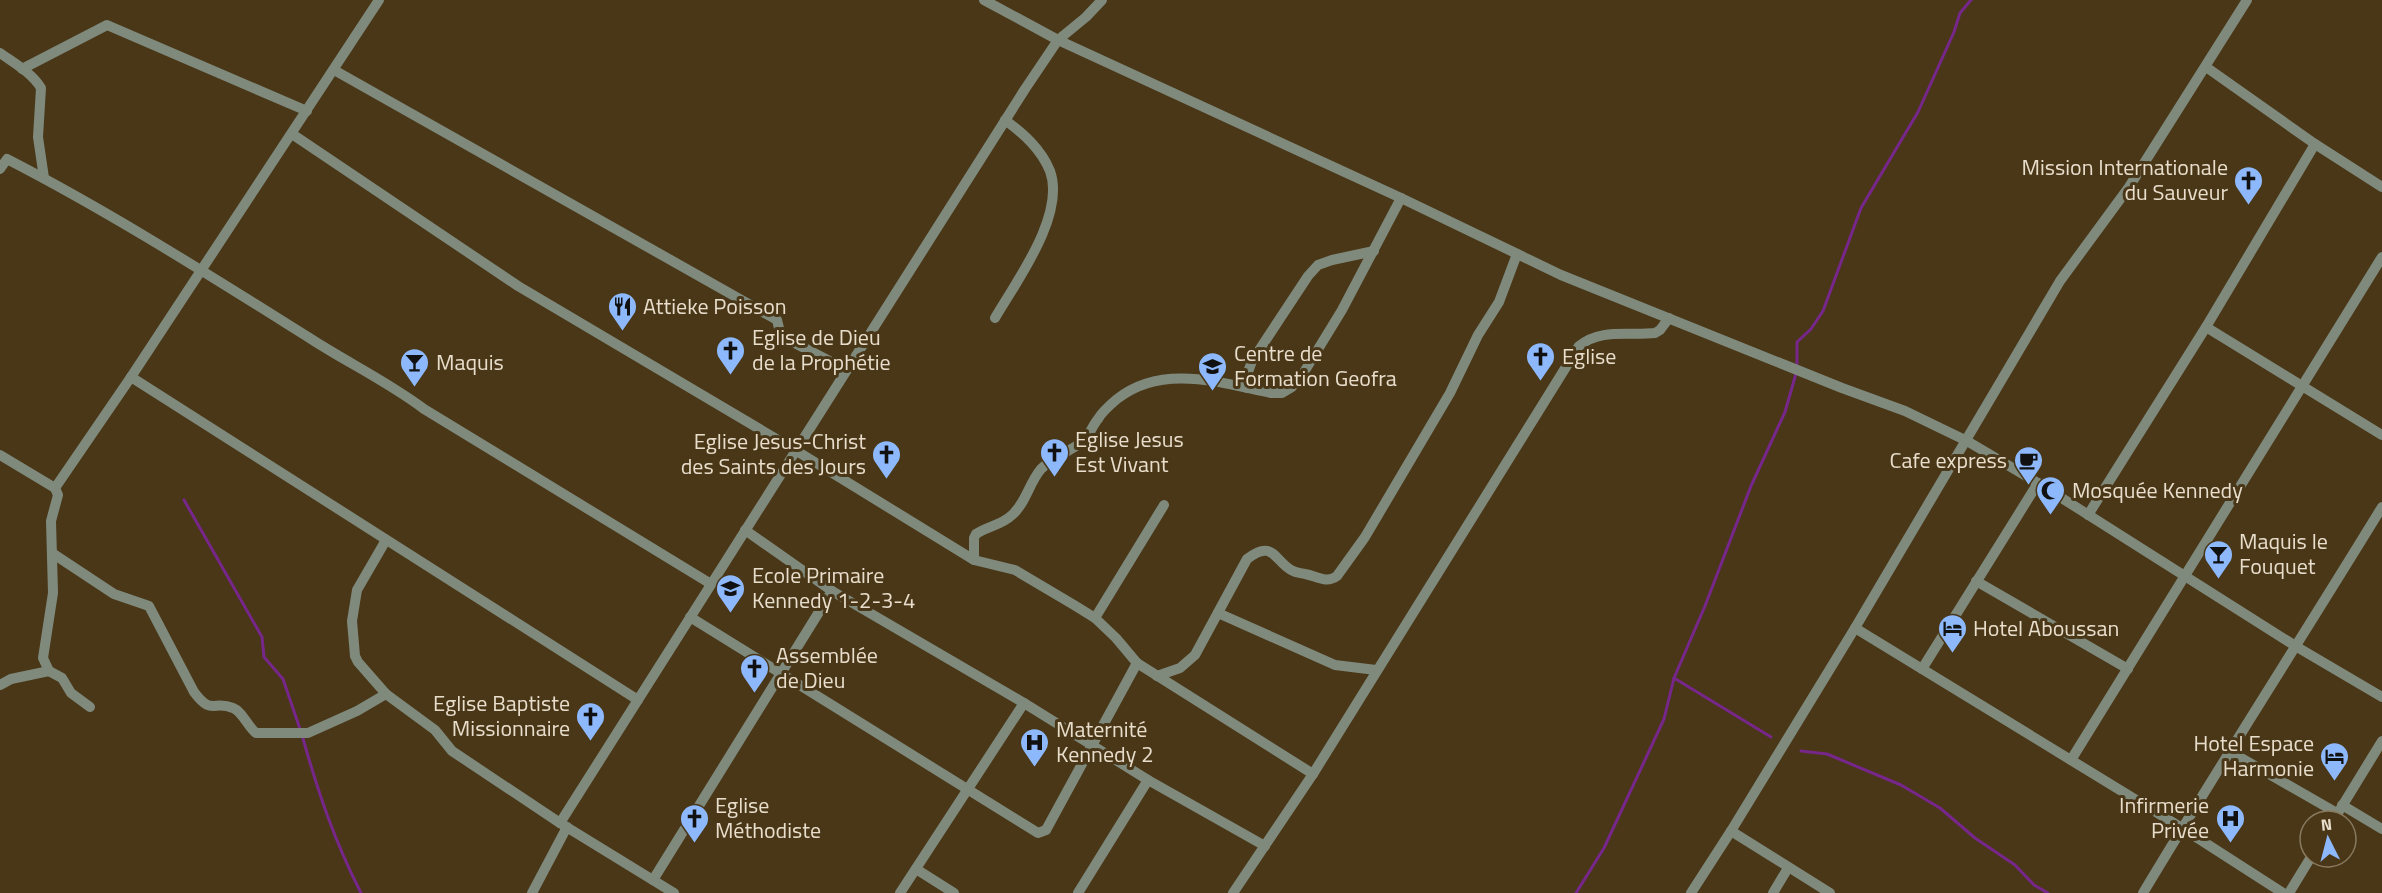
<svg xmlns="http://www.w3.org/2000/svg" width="2382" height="893" font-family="'Titillium Web',sans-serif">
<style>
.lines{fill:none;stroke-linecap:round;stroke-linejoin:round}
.stream{stroke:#77268a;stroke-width:3}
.minor{stroke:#7f8a7c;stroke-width:10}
.labels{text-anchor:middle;stroke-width:6;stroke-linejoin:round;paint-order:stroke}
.poi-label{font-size:22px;fill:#e9decc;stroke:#493718;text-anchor:start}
</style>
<rect width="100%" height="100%" fill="#493718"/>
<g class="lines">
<g class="stream">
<polyline points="184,500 262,637 264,657 283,679 300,729"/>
<polyline points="1674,678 1771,737"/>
<path d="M302,735C318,792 334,840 361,893"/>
<polyline points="1801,751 1827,754 1901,785 1940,808 1975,838 2015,865 2034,885 2048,893"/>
<polyline points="1576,893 1604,848 1664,719 1674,678 1705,606 1751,486 1785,412 1797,370 1797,342 1811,329 1823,311 1861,208 1918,112 1954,32 1960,13 1971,0"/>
</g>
<g class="minor">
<polyline points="984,0 1058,40 1401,198 1561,275 1842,388 1905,411 1967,441 2038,483 2297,647 2382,697"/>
<path d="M0,53C14,63 32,73 41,88L38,137L44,178"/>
<polyline points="2206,67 2315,144 2382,187"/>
<polyline points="22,69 107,25 307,111"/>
<polyline points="334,70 777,320 781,336 847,370"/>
<polyline points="292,134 518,286 795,450 974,560 1015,570 1074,605 1095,618 1116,638 1137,663 1313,774"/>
<path d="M0,169L7,159C110,212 209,275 308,337C346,362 387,381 424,409L711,584"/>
<path d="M995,318C1016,282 1066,215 1050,171C1041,149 1024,134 1005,120"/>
<polyline points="2206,327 2382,435"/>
<polyline points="131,377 638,700"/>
<polyline points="1247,388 1248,372 1252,361 1308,276 1318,265 1332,260 1374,251"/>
<polyline points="0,455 55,488 58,495 51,521 53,593 43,658 49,671 62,678 71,693 90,707"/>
<polyline points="55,488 131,377 379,0"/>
<polyline points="2088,515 2206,327 2315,144"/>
<polyline points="745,530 832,591 1024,703 1148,780 1265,846"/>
<polyline points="386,540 357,590 352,621 355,656 358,662 386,694 435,730 452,751 560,823"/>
<path d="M52,553L114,594L149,606L194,692C212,716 213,700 233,708C242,711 248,727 256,733H308L357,711L386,694"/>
<path d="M974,560V538L976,534C988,526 1002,525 1012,515C1026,503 1029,483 1041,469C1052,457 1070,452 1083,441C1090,435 1092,426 1098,419C1102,412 1111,404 1117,399C1162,363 1221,383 1271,393H1282L1292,387L1301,377L1342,310L1401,198"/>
<polyline points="1976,581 2128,669"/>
<polyline points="1218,613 1335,665 1376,670"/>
<polyline points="690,617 1038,833 1046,830 1137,663"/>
<polyline points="1095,618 1164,505"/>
<polyline points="1855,628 2182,828 2283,893"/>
<polyline points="1922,669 2038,483"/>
<path d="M1157,676L1180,668L1195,655L1247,559C1273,539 1274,560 1291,570C1296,573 1300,573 1305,574C1317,576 1326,584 1337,576L1365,537L1450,393L1478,335L1499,302L1517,254"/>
<polyline points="0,685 11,679 49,671"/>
<polyline points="2229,751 2337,813"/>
<polyline points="2071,760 2382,257"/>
<polyline points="2342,805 2382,829"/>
<polyline points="2333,821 2382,741"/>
<polyline points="1731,831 1830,893"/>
<polyline points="916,869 954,893"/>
<polyline points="653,880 832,591"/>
<polyline points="532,893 567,827"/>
<polyline points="674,893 560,823 1025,89 1058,40 1086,17 1102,0"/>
<polyline points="900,893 1024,703"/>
<polyline points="1078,893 1148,780"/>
<path d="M1233,893L1313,774L1579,346C1601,328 1628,336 1655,333L1660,330L1669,318"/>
<polyline points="1691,893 1731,831 1855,628 2060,281 2129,187 2247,0"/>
<polyline points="1773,893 1788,868"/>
<path d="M2143,893C2221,763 2303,636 2382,507"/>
<polyline points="2289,893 2311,857"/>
</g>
</g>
<defs>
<symbol id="church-pin" viewBox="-11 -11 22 30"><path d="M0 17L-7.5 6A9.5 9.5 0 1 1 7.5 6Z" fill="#8db9fc" stroke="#493718"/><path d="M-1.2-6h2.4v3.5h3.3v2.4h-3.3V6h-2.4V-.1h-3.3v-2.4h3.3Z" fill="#111"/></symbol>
<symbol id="restaurant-pin" viewBox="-11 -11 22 30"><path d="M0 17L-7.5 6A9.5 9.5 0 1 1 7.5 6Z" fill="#8db9fc" stroke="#493718"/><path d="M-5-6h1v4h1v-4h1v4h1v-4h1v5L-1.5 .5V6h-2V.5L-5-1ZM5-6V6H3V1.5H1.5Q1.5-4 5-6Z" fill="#111"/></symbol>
<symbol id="bar-pin" viewBox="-11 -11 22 30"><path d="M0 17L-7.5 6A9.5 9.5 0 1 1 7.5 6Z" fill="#8db9fc" stroke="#493718"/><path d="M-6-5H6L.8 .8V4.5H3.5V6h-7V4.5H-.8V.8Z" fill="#111"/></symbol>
<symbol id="school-pin" viewBox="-11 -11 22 30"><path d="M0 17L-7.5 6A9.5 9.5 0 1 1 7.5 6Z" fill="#8db9fc" stroke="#493718"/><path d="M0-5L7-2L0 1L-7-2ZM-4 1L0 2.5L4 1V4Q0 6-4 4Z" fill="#111"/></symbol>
<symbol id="cafe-pin" viewBox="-11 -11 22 30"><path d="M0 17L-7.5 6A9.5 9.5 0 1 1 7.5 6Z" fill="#8db9fc" stroke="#493718"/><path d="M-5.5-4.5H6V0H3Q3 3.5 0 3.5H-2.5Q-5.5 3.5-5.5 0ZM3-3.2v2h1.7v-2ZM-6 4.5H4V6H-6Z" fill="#111"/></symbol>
<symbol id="mosque-pin" viewBox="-11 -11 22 30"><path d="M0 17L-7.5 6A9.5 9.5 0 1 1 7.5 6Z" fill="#8db9fc" stroke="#493718"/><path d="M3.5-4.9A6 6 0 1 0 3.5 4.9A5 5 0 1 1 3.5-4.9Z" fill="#111"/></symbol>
<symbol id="hotel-pin" viewBox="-11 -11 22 30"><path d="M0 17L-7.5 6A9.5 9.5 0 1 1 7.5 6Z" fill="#8db9fc" stroke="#493718"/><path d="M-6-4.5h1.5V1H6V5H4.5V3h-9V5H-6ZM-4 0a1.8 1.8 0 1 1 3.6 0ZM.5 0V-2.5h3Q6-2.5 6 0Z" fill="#111"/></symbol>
<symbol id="hospital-pin" viewBox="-11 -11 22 30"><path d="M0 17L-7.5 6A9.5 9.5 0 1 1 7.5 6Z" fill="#8db9fc" stroke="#493718"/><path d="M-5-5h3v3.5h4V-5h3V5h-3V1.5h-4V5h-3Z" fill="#111"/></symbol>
</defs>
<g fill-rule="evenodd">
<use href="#church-pin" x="2232" y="164" width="33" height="45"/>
<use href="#restaurant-pin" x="606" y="290" width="33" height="45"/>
<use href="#church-pin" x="714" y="334" width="33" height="45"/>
<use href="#church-pin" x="1524" y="340" width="33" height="45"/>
<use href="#bar-pin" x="398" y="346" width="33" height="45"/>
<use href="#school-pin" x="1196" y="350" width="33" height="45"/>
<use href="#church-pin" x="1038" y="436" width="33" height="45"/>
<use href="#church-pin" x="870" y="438" width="33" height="45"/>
<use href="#cafe-pin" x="2012" y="444" width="33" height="45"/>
<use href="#mosque-pin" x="2034" y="474" width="33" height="45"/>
<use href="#bar-pin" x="2202" y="538" width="33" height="45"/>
<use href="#school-pin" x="714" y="572" width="33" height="45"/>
<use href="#hotel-pin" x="1936" y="612" width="33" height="45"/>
<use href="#church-pin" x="738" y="652" width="33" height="45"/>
<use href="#church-pin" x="574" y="700" width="33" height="45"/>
<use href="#hospital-pin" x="1018" y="726" width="33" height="45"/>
<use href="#hotel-pin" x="2318" y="740" width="33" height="45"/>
<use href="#church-pin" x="678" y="802" width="33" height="45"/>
<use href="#hospital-pin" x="2214" y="802" width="33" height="45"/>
</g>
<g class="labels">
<g class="poi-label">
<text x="2228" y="175" text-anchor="end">Mission Internationale<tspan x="2228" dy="25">du Sauveur</tspan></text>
<text x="643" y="314">Attieke Poisson</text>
<text x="752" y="345">Eglise de Dieu<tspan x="752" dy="25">de la Prophétie</tspan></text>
<text x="1234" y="361">Centre de<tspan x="1234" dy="25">Formation Geofra</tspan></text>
<text x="1562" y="364">Eglise</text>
<text x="436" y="370">Maquis</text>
<text x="1075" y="447">Eglise Jesus<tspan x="1075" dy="25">Est Vivant</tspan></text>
<text x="866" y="449" text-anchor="end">Eglise Jesus-Christ<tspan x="866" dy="25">des Saints des Jours</tspan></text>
<text x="2007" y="468" text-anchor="end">Cafe express</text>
<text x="2072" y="498">Mosquée Kennedy</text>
<text x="2239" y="549">Maquis le<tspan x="2239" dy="25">Fouquet</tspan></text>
<text x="752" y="583">Ecole Primaire<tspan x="752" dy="25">Kennedy 1-2-3-4</tspan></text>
<text x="1973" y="636">Hotel Aboussan</text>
<text x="776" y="663">Assemblée<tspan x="776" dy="25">de Dieu</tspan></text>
<text x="570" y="711" text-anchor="end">Eglise Baptiste<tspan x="570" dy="25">Missionnaire</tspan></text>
<text x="1056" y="737">Maternité<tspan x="1056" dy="25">Kennedy 2</tspan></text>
<text x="2314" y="751" text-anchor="end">Hotel Espace<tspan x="2314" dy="25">Harmonie</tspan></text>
<text x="715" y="813">Eglise<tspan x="715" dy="25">Méthodiste</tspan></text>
<text x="2209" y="813" text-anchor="end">Infirmerie<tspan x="2209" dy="25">Privée</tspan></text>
</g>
</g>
<g transform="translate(2328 839) rotate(354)"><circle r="28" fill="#493718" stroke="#897a60" stroke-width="1.5"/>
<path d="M0-4.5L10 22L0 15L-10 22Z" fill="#8db9fc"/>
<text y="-9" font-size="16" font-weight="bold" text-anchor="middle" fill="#e9decc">N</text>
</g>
</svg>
